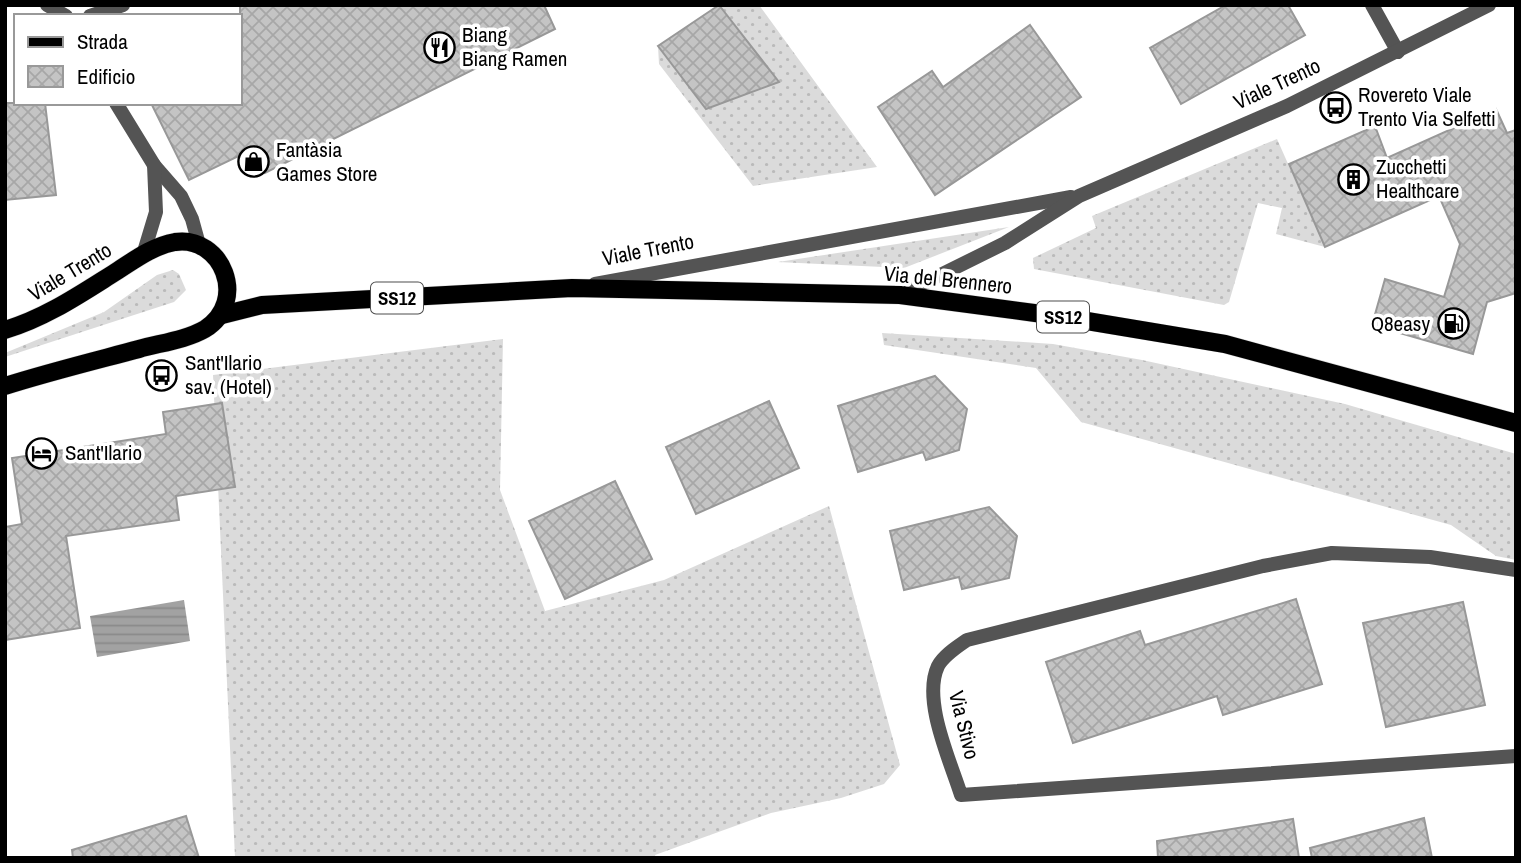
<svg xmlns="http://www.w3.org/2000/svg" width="1521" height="863" font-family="'Archivo Narrow',sans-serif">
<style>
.grass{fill:url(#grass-dots)}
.water{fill:url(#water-rules)}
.building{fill:url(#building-cross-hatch);stroke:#989898;stroke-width:2}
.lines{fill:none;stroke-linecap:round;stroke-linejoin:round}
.primary-casing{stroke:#dbdbdb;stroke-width:19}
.street{stroke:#545454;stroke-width:14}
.primary{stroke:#000;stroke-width:18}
.labels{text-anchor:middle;stroke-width:7;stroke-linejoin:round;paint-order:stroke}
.shield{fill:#fff;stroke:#4c4c4c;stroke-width:2}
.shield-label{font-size:19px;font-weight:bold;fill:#000}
.poi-label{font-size:21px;fill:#000;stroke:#fff;text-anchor:start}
.street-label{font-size:21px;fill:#000;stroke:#fff}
</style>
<defs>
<pattern id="grass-dots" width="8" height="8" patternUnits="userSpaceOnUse" patternTransform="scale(1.75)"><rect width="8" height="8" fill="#dbdbdb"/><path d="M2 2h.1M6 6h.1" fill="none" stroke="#bababa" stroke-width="1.8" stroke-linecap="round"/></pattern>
<pattern id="water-rules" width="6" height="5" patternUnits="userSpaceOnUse" patternTransform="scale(1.75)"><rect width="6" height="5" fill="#a2a2a2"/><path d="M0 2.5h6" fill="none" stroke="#8a8a8a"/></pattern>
<pattern id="building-cross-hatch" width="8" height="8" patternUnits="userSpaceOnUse" patternTransform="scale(1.75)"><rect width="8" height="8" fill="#c4c4c4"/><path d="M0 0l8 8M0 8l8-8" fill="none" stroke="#a7a7a7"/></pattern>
</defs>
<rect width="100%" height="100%" fill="#fff"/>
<g class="grass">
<polygon points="719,5 759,5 877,167 753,186 659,64 658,46 706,109 778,82"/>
<polygon points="1277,139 1325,247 1276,234 1282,208 1258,203 1229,302 1224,305 1034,269 1033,258 1096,228 1092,216"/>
<polygon points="1009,227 904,268 778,262"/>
<polygon points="173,270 179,274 186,290 174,302 5,357 5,353 104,312 157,275"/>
<polygon points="882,333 1053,344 1142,360 1345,404 1516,454 1516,560 1496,556 1451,525 1081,422 1036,368 884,345"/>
<polygon points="503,339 500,490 545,611 664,580 829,506 900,765 884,784 841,798 771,813 655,855 656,858 235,858 213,375"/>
</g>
<polygon class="water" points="184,600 190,641 97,657 90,616"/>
<g class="building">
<polygon points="240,5 544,5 555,29 265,173 253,149 189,180 151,103 240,103"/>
<polygon points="719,5 779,82 706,109 658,46"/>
<polygon points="1226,5 1288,5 1305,35 1181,104 1150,48"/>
<polygon points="1030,25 1081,97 935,195 878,107 932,71 943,87"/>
<polygon points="5,103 45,103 56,195 5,200"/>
<polygon points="1496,109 1507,133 1516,130 1516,293 1487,302 1473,354 1372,325 1385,279 1444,297 1460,244 1439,196 1325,247 1289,164 1375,126 1387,158"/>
<polygon points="935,376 967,409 959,450 926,460 923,452 858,472 838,406"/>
<polygon points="769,401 799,468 696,514 666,447"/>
<polygon points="222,403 235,487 176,496 179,520 66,536 80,628 5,640 5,527 22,524 12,458 166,434 163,412"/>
<polygon points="615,481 652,559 565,599 529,521"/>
<polygon points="989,507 1017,536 1009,578 962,589 959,577 904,590 890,531"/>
<polygon points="1296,599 1322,684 1223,715 1217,696 1073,743 1046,662 1140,631 1145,645"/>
<polygon points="1463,602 1485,705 1386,727 1363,623"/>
<polygon points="186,816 199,858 73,858 72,850"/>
<polygon points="1424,818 1432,858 1312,858 1310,848"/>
<polygon points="1293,819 1299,858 1158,858 1157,841"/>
</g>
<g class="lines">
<defs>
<g id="primary">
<polyline points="222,315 262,305 572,288 900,295 1057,316 1225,344 1516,423"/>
<path d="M5,330C45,318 79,295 114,273C133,261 152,246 175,242C222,235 249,301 205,329C186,340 160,343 139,349C94,361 49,372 5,386"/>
</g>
</defs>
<use href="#primary" class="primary-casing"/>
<g class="street">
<polyline points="47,5 66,16"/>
<polyline points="1372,5 1398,52"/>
<polyline points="90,16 123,5"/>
<polyline points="116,103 154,165 181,196 192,219 200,248"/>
<polyline points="143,255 156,212 154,165"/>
<polyline points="595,284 1071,197"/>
<polyline points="900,295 1005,243 1079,196 1287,106 1489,5"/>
<path d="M1516,570L1430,557L1332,553L1263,566L967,640C957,647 944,655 938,666C922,700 950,760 961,795L1516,756"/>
</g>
<use href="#primary" class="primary"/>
</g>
<defs>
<symbol id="restaurant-ring" viewBox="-11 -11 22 22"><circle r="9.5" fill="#fff" stroke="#000" stroke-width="1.5"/><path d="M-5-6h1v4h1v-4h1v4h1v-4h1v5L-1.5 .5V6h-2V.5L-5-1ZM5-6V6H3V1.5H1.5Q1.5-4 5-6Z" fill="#000"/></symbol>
<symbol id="bus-ring" viewBox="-11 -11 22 22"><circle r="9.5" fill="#fff" stroke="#000" stroke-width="1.5"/><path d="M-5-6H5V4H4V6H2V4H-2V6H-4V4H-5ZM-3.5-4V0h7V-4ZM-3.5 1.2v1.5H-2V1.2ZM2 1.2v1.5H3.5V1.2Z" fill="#000"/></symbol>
<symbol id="shop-ring" viewBox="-11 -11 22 22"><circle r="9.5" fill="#fff" stroke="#000" stroke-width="1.5"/><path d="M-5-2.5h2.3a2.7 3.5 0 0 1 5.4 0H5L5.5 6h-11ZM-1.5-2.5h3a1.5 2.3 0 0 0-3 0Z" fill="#000"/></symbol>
<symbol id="building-ring" viewBox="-11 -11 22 22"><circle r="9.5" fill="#fff" stroke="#000" stroke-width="1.5"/><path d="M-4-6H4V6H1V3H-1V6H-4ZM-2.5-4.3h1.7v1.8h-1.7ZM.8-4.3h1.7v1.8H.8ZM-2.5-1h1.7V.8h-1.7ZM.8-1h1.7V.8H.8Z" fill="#000"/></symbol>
<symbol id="fuel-ring" viewBox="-11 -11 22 22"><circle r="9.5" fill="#fff" stroke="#000" stroke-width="1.5"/><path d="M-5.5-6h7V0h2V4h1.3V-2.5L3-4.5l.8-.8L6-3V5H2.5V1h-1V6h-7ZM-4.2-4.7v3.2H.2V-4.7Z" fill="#000"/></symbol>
<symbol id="hotel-ring" viewBox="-11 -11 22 22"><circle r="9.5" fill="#fff" stroke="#000" stroke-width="1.5"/><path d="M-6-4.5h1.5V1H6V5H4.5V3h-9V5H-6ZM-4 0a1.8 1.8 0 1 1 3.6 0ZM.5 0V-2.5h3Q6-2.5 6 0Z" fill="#000"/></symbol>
</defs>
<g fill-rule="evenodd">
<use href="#restaurant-ring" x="422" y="30" width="35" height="35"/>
<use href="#bus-ring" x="1318" y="90" width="35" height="35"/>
<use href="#shop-ring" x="236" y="144" width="35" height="35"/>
<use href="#building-ring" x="1336" y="162" width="35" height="35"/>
<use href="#fuel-ring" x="1436" y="306" width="35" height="35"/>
<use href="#bus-ring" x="144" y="358" width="35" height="35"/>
<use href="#hotel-ring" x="24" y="436" width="35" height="35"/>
</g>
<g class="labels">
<g class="shield">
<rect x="371" y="282.5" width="52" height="31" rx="5"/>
<rect x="1037" y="301.5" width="52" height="31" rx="5"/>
</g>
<g class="shield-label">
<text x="397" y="305">SS12</text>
<text x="1063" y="324">SS12</text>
</g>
<g class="poi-label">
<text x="462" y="42">Biang<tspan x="462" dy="24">Biang Ramen</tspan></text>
<text x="1358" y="102">Rovereto Viale<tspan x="1358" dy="24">Trento Via Selfetti</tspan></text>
<text x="276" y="157">Fantàsia<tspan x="276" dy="24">Games Store</tspan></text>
<text x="1376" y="174">Zucchetti<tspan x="1376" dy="24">Healthcare</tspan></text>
<text x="1430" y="331" text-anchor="end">Q8easy</text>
<text x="185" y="370">Sant'Ilario<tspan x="185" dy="24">sav. (Hotel)</tspan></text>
<text x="65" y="460">Sant'Ilario</text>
</g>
<g class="street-label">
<text transform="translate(1277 84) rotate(-25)" y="7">Viale Trento</text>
<text transform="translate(648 250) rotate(-11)" y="7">Viale Trento</text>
<text transform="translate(70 272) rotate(-31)" y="7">Viale Trento</text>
<text transform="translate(948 280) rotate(6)" y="7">Via del Brennero</text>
<text transform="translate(964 725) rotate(76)" y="7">Via Stivo</text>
</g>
</g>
<rect width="1521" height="863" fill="none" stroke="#000000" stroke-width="14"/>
<rect x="14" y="14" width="228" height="91" fill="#ffffff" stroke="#999999" stroke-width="2"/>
<rect x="28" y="37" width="35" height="10" fill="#000000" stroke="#999999" stroke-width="2"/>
<text x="77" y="49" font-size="21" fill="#000000">Strada</text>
<rect x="28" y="66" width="35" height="21" fill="url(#building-cross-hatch)" stroke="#999999" stroke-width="2"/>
<text x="77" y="84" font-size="21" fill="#000000">Edificio</text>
</svg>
